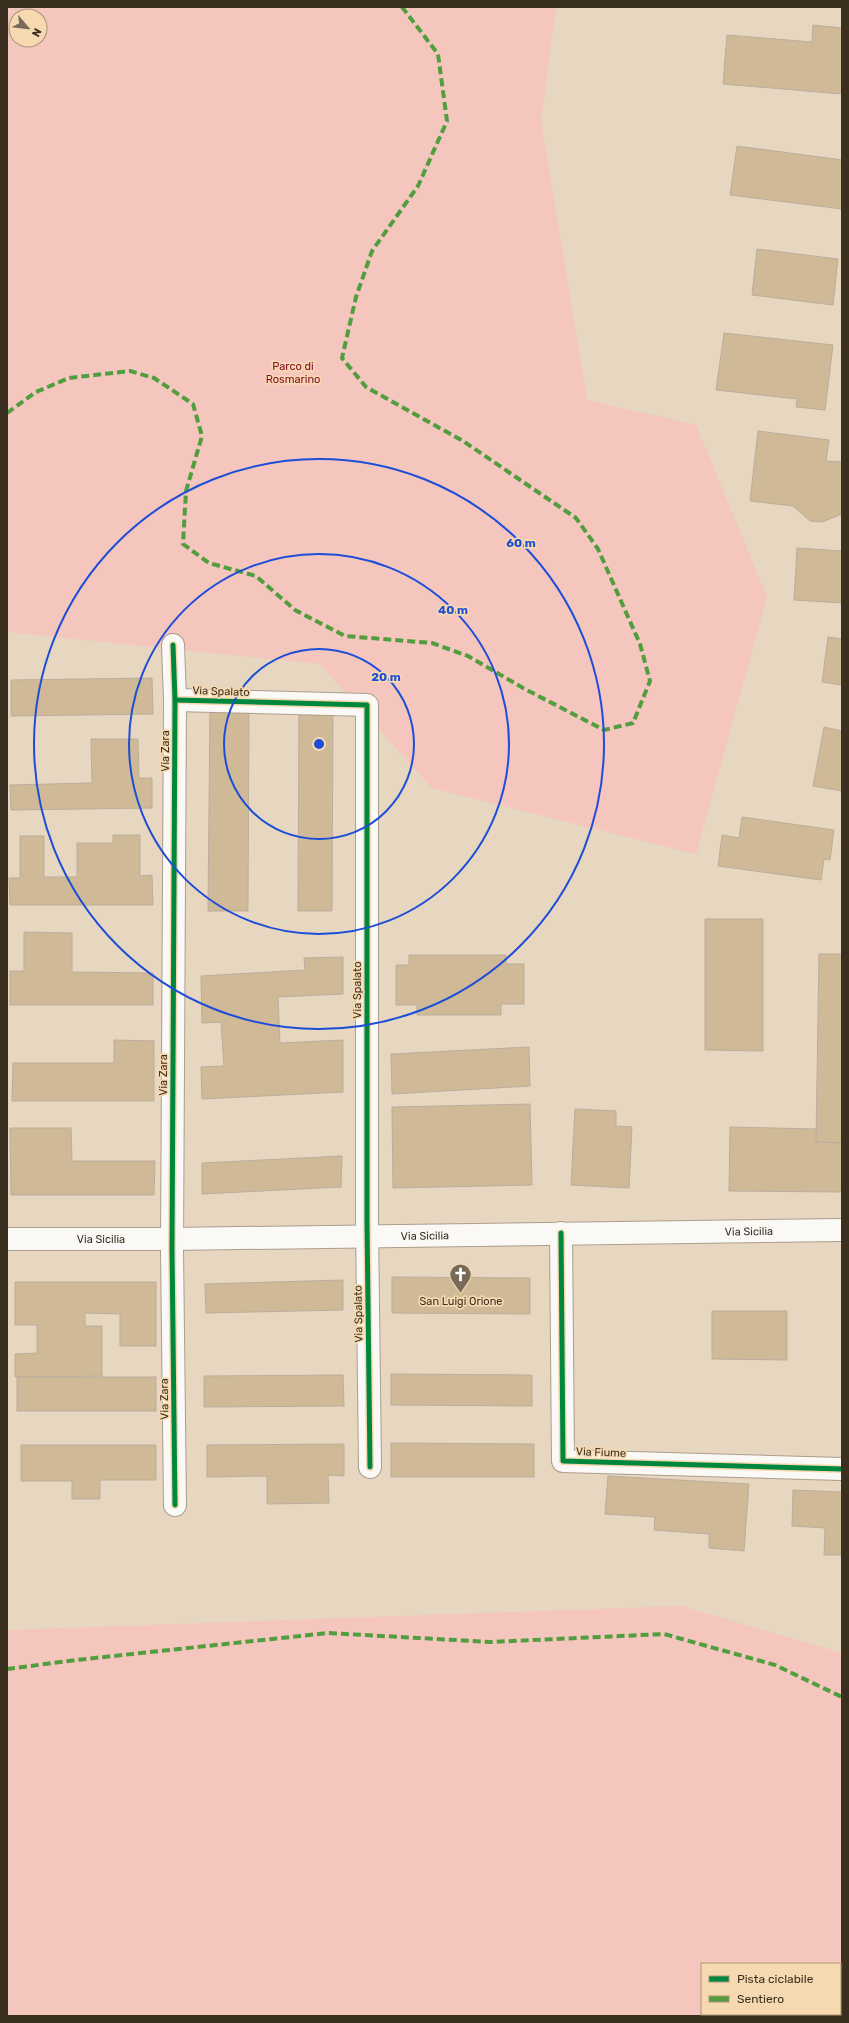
<svg xmlns="http://www.w3.org/2000/svg" width="849" height="2023" font-family="Rubik,sans-serif">
<style>
.green{fill:#f4c6be;fill-rule:evenodd}
.building{fill:#cfb997;stroke:#bbae9d}
.lines{fill:none;stroke-linecap:round;stroke-linejoin:round}
.minor-casing{stroke:#ac9e8d;stroke-width:24}
.minor{stroke:#fbf9f6;stroke-width:22}
.quiet{stroke:#529e3f;stroke-width:4;stroke-dasharray:8 4;stroke-linecap:butt}
.cycleway-casing{stroke:#f6d9b1;stroke-width:8}
.cycleway{stroke:#00873e;stroke-width:5}
.ring{fill:none;stroke:#1d4ed8;stroke-width:2}
.labels{text-anchor:middle;stroke-width:3.5;stroke-linejoin:round;paint-order:stroke}
.park-label{font-size:11px;fill:#840f2b;stroke:#f6d9b1}
.street-label{font-size:11px;fill:#3b3020;stroke:#f6d9b1}
.poi-label{font-size:11px;fill:#3b3020;stroke:#f6d9b1}
.centre{fill:#1d4ed8;stroke:#f6d9b1;stroke-width:2}
.ring-label{font-size:12px;text-anchor:middle;font-weight:bold;fill:#1d4ed8;stroke:#f6d9b1;stroke-width:3.5;stroke-linejoin:round;paint-order:stroke}
</style>
<rect width="100%" height="100%" fill="#e7d6c0"/>
<g class="green">
<path d="M7,7H556L541,120L587,400L696,425L767,597L696,854L432,788L320,664L7,632ZM16,16H40V40H16Z"/>
<path d="M681,1606L842,1653V2016H7V1630ZM702,1964H840V2014H702Z"/>
</g>
<g class="building">
<polygon points="813,25 842,28 842,94 723,84 727,35 812,42"/>
<polygon points="737,146 842,160 842,209 730,195"/>
<polygon points="757,249 838,259 833,305 752,295"/>
<polygon points="724,333 833,345 825,410 796,407 797,399 716,390"/>
<polygon points="758,431 829,440 826,461 842,462 842,514 822,522 810,521 793,506 750,501"/>
<polygon points="797,548 842,551 842,603 794,600"/>
<polygon points="828,637 842,639 842,685 822,682"/>
<polygon points="152,678 153,714 11,716 11,680"/>
<polygon points="210,706 249,706 248,911 208,911"/>
<polygon points="299,706 333,706 332,911 298,911"/>
<polygon points="824,727 842,731 842,791 813,786"/>
<polygon points="91,739 138,739 139,778 152,778 152,808 11,810 10,785 92,783"/>
<polygon points="742,817 834,830 830,860 824,859 821,880 718,866 722,835 739,838"/>
<polygon points="113,835 140,835 140,876 152,875 153,905 10,905 9,878 20,878 20,836 44,836 44,877 77,877 77,843 113,843"/>
<polygon points="705,919 763,919 763,1051 705,1050"/>
<polygon points="24,932 72,933 72,972 153,973 153,1005 10,1005 10,971 24,971"/>
<polygon points="819,954 842,954 842,1143 816,1142"/>
<polygon points="409,955 506,955 506,964 524,964 524,1004 501,1004 501,1015 417,1015 417,1005 396,1005 396,965 409,965"/>
<polygon points="343,957 343,994 278,997 280,1043 343,1040 343,1092 202,1099 201,1067 224,1066 221,1022 202,1023 201,976 305,970 304,958"/>
<polygon points="114,1040 154,1041 154,1101 12,1101 13,1063 114,1063"/>
<polygon points="529,1047 530,1086 392,1094 391,1054"/>
<polygon points="530,1104 532,1185 393,1188 392,1107"/>
<polygon points="575,1109 616,1111 616,1126 632,1127 629,1188 571,1185"/>
<polygon points="730,1127 816,1129 816,1142 842,1143 842,1192 729,1191"/>
<polygon points="10,1128 71,1128 72,1161 155,1161 154,1195 11,1195"/>
<polygon points="342,1156 341,1187 202,1194 202,1163"/>
<polygon points="392,1277 530,1278 530,1314 392,1313"/>
<polygon points="343,1280 343,1310 206,1313 205,1284"/>
<polygon points="15,1282 156,1282 156,1346 120,1346 120,1314 85,1313 85,1326 102,1326 102,1376 15,1377 15,1354 37,1353 37,1325 15,1325"/>
<polygon points="712,1311 787,1311 787,1360 712,1359"/>
<polygon points="391,1374 532,1375 532,1406 391,1405"/>
<polygon points="343,1375 344,1406 204,1407 204,1376"/>
<rect x="17" y="1377" width="139" height="34"/>
<polygon points="391,1443 534,1444 534,1477 391,1477"/>
<polygon points="344,1444 344,1476 328,1475 329,1503 267,1504 267,1476 207,1477 207,1445"/>
<polygon points="21,1445 156,1445 156,1480 100,1480 100,1499 72,1499 72,1481 21,1481"/>
<polygon points="608,1476 749,1484 744,1551 709,1548 709,1534 654,1530 655,1517 605,1514"/>
<polygon points="793,1490 842,1492 842,1555 824,1555 825,1528 792,1526"/>
</g>
<g class="lines">
<defs>
<g id="minor">
<polyline points="173,645 175,700 172,1248 175,1505"/>
<polyline points="175,700 367,705 367,1223 370,1467"/>
<polyline points="561,1233 563,1461 842,1469"/>
<path id="s1" d="M7,1239H172L842,1230"/>
</g>
</defs>
<use href="#minor" class="minor-casing"/>
<use href="#minor" class="minor"/>
<g class="quiet">
<polyline points="7,413 36,392 69,378 130,371 154,378 193,404 202,436 186,491 183,544 209,563 256,576 295,610 345,636 432,643 468,656 523,688 604,730 633,723 650,681 640,644 598,549 576,518 463,441 366,387 342,358 356,297 372,251 418,186 447,121 438,54 402,7"/>
<polyline points="7,1669 76,1660 328,1633 491,1642 664,1634 775,1665 842,1697"/>
</g>
<defs>
<g id="cycleway">
<polyline points="173,645 175,700 172,1248 175,1505"/>
<polyline points="175,700 367,705 367,1223 370,1467"/>
<polyline points="561,1233 563,1461 842,1469"/>
</g>
</defs>
<use href="#cycleway" class="cycleway-casing"/>
<use href="#cycleway" class="cycleway"/>
</g>
<g class="ring">
<circle cx="319" cy="744" r="95"/>
<circle cx="319" cy="744" r="190"/>
<circle cx="319" cy="744" r="285"/>
</g>
<defs>
<symbol id="church-pin" viewBox="-11 -11 22 30"><path d="M0 17L-7.5 6A9.5 9.5 0 1 1 7.5 6Z" fill="#776a58" stroke="#f6d9b1"/><path d="M-1.2-6h2.4v3.5h3.3v2.4h-3.3V6h-2.4V-.1h-3.3v-2.4h3.3Z" fill="#fff"/></symbol>
</defs>
<g fill-rule="evenodd">
<use href="#church-pin" x="448" y="1262" width="25" height="34"/>
</g>
<g class="labels">
<g class="park-label">
<text x="293" y="370">Parco di<tspan x="293" dy="13">Rosmarino</tspan></text>
</g>
<g class="street-label">
<text transform="translate(221 691) rotate(2)" y="4">Via Spalato</text>
<text transform="translate(165 751) rotate(-90)" y="4">Via Zara</text>
<text transform="translate(357 990) rotate(-90)" y="4">Via Spalato</text>
<text transform="translate(163 1075) rotate(-90)" y="4">Via Zara</text>
<text dy="4" stroke="none"><textPath href="#s1" startOffset="742">Via Sicilia</textPath></text>
<text dy="4" stroke="none"><textPath href="#s1" startOffset="418">Via Sicilia</textPath></text>
<text dy="4" stroke="none"><textPath href="#s1" startOffset="94">Via Sicilia</textPath></text>
<text transform="translate(358 1314) rotate(-91)" y="4">Via Spalato</text>
<text transform="translate(164 1399) rotate(-91)" y="4">Via Zara</text>
<text transform="translate(601 1452) rotate(2)" y="4">Via Fiume</text>
</g>
<g class="poi-label">
<text x="461" y="1305">San Luigi Orione</text>
</g>
</g>
<circle cx="319" cy="744" r="6" class="centre"/>
<g class="ring-label">
<text x="521" y="547">60 m</text>
<text x="453" y="614">40 m</text>
<text x="386" y="681">20 m</text>
</g>
<rect width="849" height="2023" fill="none" stroke="#3b3020" stroke-width="16"/>
<rect x="701" y="1963" width="140" height="52" fill="#f6d9b1" stroke="#ab9577"/>
<rect x="709" y="1976" width="20" height="6" fill="#00873e" stroke="#ab9577"/>
<text x="737" y="1983" font-size="12" fill="#3b3020">Pista ciclabile</text>
<rect x="709" y="1996" width="20" height="6" fill="#529e3f" stroke="#ab9577"/>
<text x="737" y="2003" font-size="12" fill="#3b3020">Sentiero</text>
<g transform="translate(28 28) rotate(118)"><circle r="19" fill="#f6d9b1" stroke="#ab9577"/>
<path d="M0-3L7 15L0 10L-7 15Z" fill="#776a58"/>
<text y="-6" font-size="11" font-weight="bold" text-anchor="middle" fill="#3b3020">N</text>
</g>
</svg>
